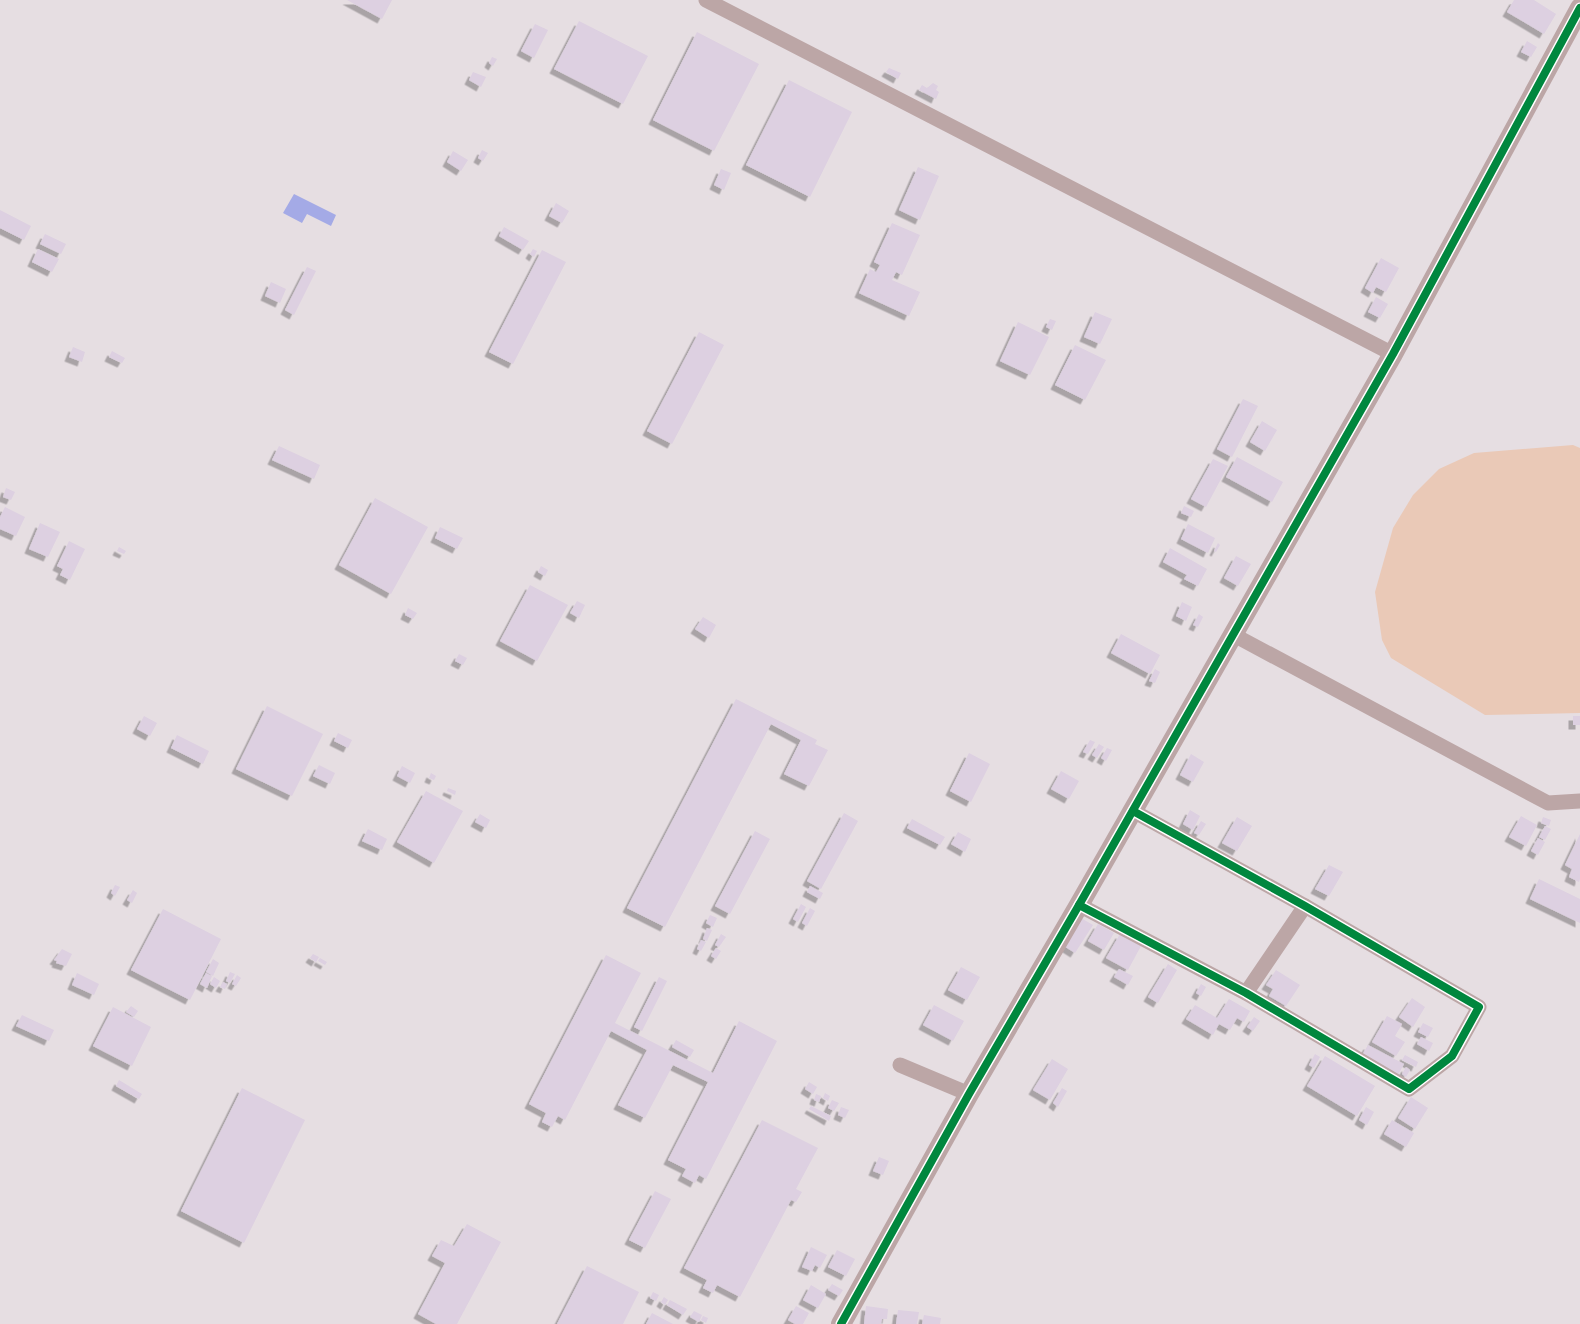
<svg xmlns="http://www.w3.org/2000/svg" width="1580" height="1324" font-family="'Times New Roman',serif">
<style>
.green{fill:#eac9b7}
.water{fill:#a4aae6}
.building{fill:#ddd0e1;filter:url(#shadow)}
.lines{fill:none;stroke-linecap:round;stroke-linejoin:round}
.minor{stroke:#bca6a6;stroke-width:15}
.tertiary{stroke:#bca6a6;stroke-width:20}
.cycleway-casing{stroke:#fff;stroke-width:11}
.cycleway{stroke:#00873e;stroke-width:8}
</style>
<defs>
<filter id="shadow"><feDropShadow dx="-4.5" dy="4.5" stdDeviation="0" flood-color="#0004"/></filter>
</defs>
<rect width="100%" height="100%" fill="#e6dee2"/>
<polygon class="green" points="1573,445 1580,448 1580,713 1485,715 1391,658 1382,640 1375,592 1393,528 1413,495 1439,469 1474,453"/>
<polygon class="water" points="294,194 336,215 331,226 307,214 302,223 283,213"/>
<g class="building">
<polygon points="347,0 392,0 382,19"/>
<polygon points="1514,0 1534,0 1556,14 1544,34 1507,12"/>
<polygon points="579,21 648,56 623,104 554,69"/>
<polygon points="535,24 548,30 534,58 521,51"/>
<polygon points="697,32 759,64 714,151 653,120"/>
<polygon points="1527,41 1537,47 1531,57 1521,52"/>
<polygon points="492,57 497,59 493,66 489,63"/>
<polygon points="889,68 901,73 898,79 886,72"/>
<polygon points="473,72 486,77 481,87 469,80"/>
<polygon points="789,80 852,112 810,197 746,165"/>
<polygon points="933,83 938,86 936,90 939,92 936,99 919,90 922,85 927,88"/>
<polygon points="482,150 488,153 483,161 478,158"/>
<polygon points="453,151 468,160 461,171 447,162"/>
<polygon points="918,167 939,176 920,220 899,210"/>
<polygon points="721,169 731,173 724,190 714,185"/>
<polygon points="556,203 569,211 562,223 549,216"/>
<polygon points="0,210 31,226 24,240 0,228"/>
<polygon points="892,223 920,235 902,275 896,272 892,280 920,292 909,316 859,293 870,269 876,272 880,265 874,262"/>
<polygon points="504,227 529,241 523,250 499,236"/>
<polygon points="45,234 66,244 61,254 40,244"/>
<polygon points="38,249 59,259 52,272 32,262"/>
<polygon points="533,249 537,251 534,257 530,254"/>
<polygon points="542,250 566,262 513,364 489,352"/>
<polygon points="1381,258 1399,268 1386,292 1376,287 1373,293 1365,288"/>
<polygon points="307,267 316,271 294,315 285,310"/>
<polygon points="271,282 286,289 280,303 265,296"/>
<polygon points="1376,297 1388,304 1380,318 1368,312"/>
<polygon points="1095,312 1112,319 1100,344 1084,337"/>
<polygon points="1050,319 1056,321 1052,330 1046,327"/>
<polygon points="1018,322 1049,337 1030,375 1000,361"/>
<polygon points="699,332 724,345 672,444 647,431"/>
<polygon points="1075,345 1106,360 1085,400 1055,385"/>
<polygon points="73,347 85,352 82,362 69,357"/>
<polygon points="112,351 125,358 122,363 109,357"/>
<polygon points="1243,399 1258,406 1232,457 1217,449"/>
<polygon points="1262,421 1277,430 1265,451 1250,442"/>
<polygon points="279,446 320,465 314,479 272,460"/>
<polygon points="1237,457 1283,482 1272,502 1226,477"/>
<polygon points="1213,459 1228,466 1206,507 1191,499"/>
<polygon points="6,488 15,492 11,500 3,497"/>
<polygon points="375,498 428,527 391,594 339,565"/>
<polygon points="1184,506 1194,511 1191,517 1181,513"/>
<polygon points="5,507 25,517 16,536 0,529 0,517"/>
<polygon points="40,523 60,532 48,557 29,549"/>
<polygon points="1188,524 1215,538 1208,553 1181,539"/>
<polygon points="440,527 463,538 457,549 435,538"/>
<polygon points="69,541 85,549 70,580 60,575 63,569 57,566"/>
<polygon points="1218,543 1220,545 1216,552 1214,551"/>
<polygon points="119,547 126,551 124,554 117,551"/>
<polygon points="1170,548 1207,569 1198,586 1184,579 1187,575 1163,562"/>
<polygon points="1236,556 1251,564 1238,586 1224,578"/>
<polygon points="541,566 548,570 545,576 538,572"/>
<polygon points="530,585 568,605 537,661 500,641"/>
<polygon points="577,601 585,605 579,618 570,613"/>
<polygon points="1182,602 1192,607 1186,621 1176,616"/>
<polygon points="408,608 417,613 413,619 405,615"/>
<polygon points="1199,614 1203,617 1198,627 1193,625"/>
<polygon points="703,617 716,625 709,638 695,629"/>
<polygon points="1121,634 1160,655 1150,674 1111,653"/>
<polygon points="459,654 467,658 463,665 455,661"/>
<polygon points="1155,669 1160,672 1155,683 1149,681"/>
<polygon points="736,699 817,740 815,744 828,750 809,786 784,774 801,740 771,724 665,927 627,908"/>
<polygon points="267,706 323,734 292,796 236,769"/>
<polygon points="144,716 157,723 150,736 137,729"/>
<rect x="1573" y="716" width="7" height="9"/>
<polygon points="338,733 352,740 348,748 334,741"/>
<polygon points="177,735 209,751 203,764 171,748"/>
<polygon points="1090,740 1095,742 1088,754 1083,752"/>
<polygon points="1099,744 1104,747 1097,758 1092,755"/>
<polygon points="1107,748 1112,750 1106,761 1101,758"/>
<polygon points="969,753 990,764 971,802 950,791"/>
<polygon points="1191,754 1204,762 1193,782 1180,775"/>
<polygon points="319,765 335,773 330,784 313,776"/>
<polygon points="402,766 415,773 410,783 397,776"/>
<polygon points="1061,771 1079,781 1069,799 1051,789"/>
<polygon points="431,773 436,776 434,780 429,778"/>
<polygon points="448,788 456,791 455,795 447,791"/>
<polygon points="426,791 463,811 434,863 397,842"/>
<polygon points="1190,810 1200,816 1193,830 1183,824"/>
<polygon points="844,813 858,821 821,889 807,881"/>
<polygon points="480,814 490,820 486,828 475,822"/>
<polygon points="1521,816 1537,825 1526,846 1509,837"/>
<polygon points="1237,817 1252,826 1237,851 1222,843"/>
<polygon points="1543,817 1551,820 1549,826 1541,823"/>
<polygon points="912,819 945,837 940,845 907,828"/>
<polygon points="1201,821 1206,824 1199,835 1194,833"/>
<polygon points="1545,826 1551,829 1545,840 1539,837"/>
<polygon points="368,829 387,839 382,850 362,841"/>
<polygon points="755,831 770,839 730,914 715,906"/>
<polygon points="958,832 971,839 965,852 951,844"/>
<polygon points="1580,834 1580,879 1579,882 1569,877 1572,869 1565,865"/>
<polygon points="1538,838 1545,842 1538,855 1531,851"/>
<polygon points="1329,865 1343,872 1329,896 1315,889"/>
<polygon points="1539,879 1580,899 1580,923 1530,899"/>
<polygon points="115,885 120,887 115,896 111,893"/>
<polygon points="810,886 823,893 820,899 807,892"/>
<polygon points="133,890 137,893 132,903 127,900"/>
<polygon points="801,904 806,907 798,922 793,919"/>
<polygon points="810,908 815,911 807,926 802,923"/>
<polygon points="163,909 221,939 190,1000 131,970"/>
<polygon points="710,915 717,918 713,927 706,923"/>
<polygon points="1081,918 1093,925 1075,953 1064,946"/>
<polygon points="1098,924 1114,933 1104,950 1088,941"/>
<polygon points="707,928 712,930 707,941 703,939"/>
<polygon points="721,934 726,937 719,947 715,945"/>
<polygon points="1120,934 1141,946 1128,970 1106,958"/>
<polygon points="701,940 706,942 701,951 697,949"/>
<polygon points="716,948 721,951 716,959 711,956"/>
<polygon points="62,949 72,954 66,966 56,963 57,961 54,960"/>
<polygon points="313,954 319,957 316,962 310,958"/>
<polygon points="606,955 641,973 615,1023 713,1073 739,1021 777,1041 706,1179 699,1175 695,1183 682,1176 686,1169 668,1160 708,1082 673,1065 645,1118 618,1105 647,1050 611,1031 565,1120 558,1116 552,1127 542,1122 546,1113 529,1104"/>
<polygon points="320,958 327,962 325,965 318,961"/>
<polygon points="213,959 219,963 213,976 206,972"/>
<polygon points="1168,964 1177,970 1158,1003 1148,997"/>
<polygon points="961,967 980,977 967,1000 948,990"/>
<polygon points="1119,969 1133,976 1128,985 1114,977"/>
<polygon points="1276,970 1300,985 1286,1006 1269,996 1273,989 1266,985"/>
<polygon points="230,972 235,974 230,983 226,981"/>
<polygon points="77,973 99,984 94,995 72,985"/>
<polygon points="206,973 212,976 207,988 200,984"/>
<polygon points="237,975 241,978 236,986 232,984"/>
<polygon points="214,977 220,981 216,988 210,984"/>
<polygon points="659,977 667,981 642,1031 634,1027"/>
<polygon points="223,982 227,984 225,989 220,987"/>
<polygon points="1201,984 1206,987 1201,996 1196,993"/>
<polygon points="1412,998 1425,1007 1413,1027 1399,1017"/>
<polygon points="1229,999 1250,1011 1244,1022 1237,1018 1230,1030 1219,1024 1213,1035 1186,1019 1195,1005 1217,1018"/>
<polygon points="934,1005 964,1021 953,1041 923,1025"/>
<polygon points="131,1006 138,1011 134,1017 126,1012"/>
<polygon points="113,1007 151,1027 132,1066 93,1046"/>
<polygon points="22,1015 54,1030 49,1041 16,1026"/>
<polygon points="1387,1016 1402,1024 1395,1036 1405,1042 1396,1056 1372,1042"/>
<polygon points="1254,1017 1260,1021 1253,1031 1247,1027"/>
<polygon points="1423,1023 1433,1028 1428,1037 1418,1032"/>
<polygon points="1421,1037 1433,1043 1429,1051 1417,1044"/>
<polygon points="676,1040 694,1050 690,1057 672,1047"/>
<polygon points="1368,1045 1404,1064 1398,1075 1362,1055"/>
<polygon points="1315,1054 1320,1057 1314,1068 1309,1065"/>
<polygon points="1405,1055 1418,1062 1416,1067 1402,1060"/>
<polygon points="1325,1056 1375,1086 1357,1116 1307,1086"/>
<polygon points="1052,1059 1068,1069 1050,1100 1033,1090"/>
<polygon points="1406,1067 1410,1070 1406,1077 1402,1074"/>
<polygon points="119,1080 142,1094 139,1099 116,1086"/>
<polygon points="809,1082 817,1087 813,1094 805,1089"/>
<polygon points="242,1088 305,1120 244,1243 181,1211"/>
<polygon points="1062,1088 1067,1091 1058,1107 1053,1103"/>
<polygon points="825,1093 830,1096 828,1101 823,1098"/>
<polygon points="816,1094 821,1096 819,1102 814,1100"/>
<polygon points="1411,1097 1428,1108 1415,1129 1398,1118"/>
<polygon points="832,1100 839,1103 834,1111 828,1108"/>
<polygon points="811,1106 831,1116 829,1121 809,1109"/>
<polygon points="841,1107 849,1110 845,1118 838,1115"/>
<polygon points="1366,1107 1374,1112 1367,1125 1359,1120"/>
<polygon points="762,1120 818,1148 796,1189 802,1192 796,1202 791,1200 740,1297 717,1285 713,1293 703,1288 707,1280 684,1268"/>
<polygon points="1392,1120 1414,1133 1406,1147 1384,1134"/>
<polygon points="879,1157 889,1161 883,1175 873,1171"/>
<polygon points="655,1191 671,1199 645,1248 629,1240"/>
<polygon points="467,1224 501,1242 457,1324 436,1324 418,1314 445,1263 432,1256 441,1240 454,1246"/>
<polygon points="811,1247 827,1255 820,1268 815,1265 812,1271 802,1267"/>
<polygon points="837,1250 855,1259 846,1276 828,1267"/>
<polygon points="587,1266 639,1292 623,1324 557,1324"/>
<polygon points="832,1284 843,1290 839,1296 828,1290"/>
<polygon points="811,1285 826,1294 818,1308 803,1300"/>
<polygon points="653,1292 659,1295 656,1301 650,1298"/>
<polygon points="664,1297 668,1300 665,1305 661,1302"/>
<polygon points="670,1300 687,1309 683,1315 667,1305"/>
<polygon points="796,1306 809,1313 803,1324 795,1324 788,1320"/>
<polygon points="866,1306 888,1309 887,1319 882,1319 881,1324 864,1324"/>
<polygon points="898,1310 919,1312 917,1324 896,1324"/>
<polygon points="694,1311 702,1315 699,1322 690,1317"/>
<polygon points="652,1313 673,1324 646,1324"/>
<polygon points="924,1315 941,1318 940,1324 922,1324"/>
<polygon points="703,1316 708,1318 706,1323 701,1320"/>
</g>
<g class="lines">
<g class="minor">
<polyline points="706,0 1393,354"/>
<polyline points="1232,634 1548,803 1580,801"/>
<polyline points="1079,905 1246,993 1409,1089 1452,1056 1479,1007 1305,906 1133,811"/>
<polyline points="1246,993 1305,906"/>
<polyline points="900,1065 969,1094"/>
</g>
<polyline class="tertiary" points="841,1324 969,1094 1079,905 1393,354 1580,8"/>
<defs>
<g id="cycleway">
<polyline points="1079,905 1246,993 1409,1089 1452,1056 1479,1007 1305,906 1133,811"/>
<polyline points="841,1324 969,1094 1079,905 1393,354 1580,8"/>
</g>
</defs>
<use href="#cycleway" class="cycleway-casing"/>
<use href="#cycleway" class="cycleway"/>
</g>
</svg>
